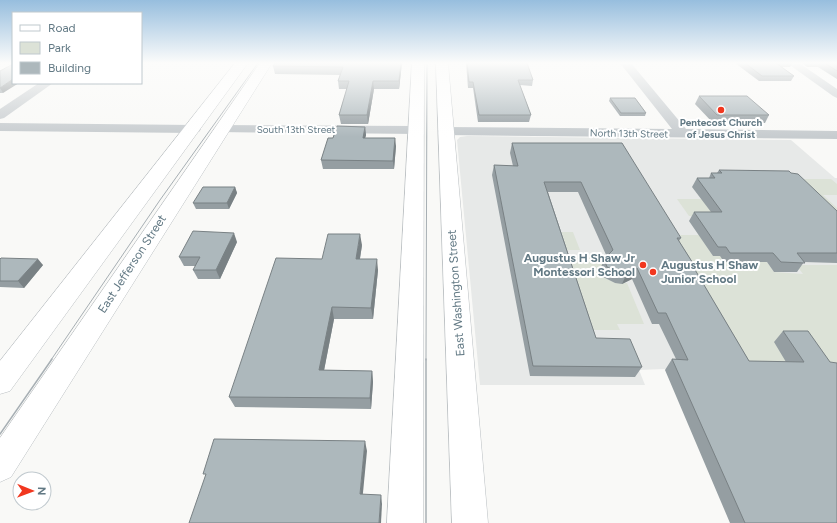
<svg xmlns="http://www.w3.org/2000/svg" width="837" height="523" font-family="Figtree,sans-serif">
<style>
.built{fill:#e7e9e8}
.green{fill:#dce2d7}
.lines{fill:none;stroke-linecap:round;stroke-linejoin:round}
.primary-casing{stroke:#babfc2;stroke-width:1}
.street{fill:#c7cccf;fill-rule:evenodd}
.primary{fill:#fff;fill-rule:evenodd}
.tram-far1{stroke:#a7afb4;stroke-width:1}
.tram{stroke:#a7afb4;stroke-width:1.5}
.wall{fill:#959ea2}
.shaded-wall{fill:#798184}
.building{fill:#adb8bc;stroke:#798184}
.poi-dot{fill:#f1371f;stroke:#fff;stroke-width:1.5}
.labels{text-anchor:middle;stroke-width:4;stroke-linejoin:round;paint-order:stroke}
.far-poi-label{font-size:10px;font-weight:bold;fill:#627984;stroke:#fff}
.far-street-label{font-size:10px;fill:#627984;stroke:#fff}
.poi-label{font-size:12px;font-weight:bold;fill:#627984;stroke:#fff;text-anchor:end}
.street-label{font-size:12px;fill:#627984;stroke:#fff}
</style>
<rect width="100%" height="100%" fill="#f9f9f7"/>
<polygon class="built" points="467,136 791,140 835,178 837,178 837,368 741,366 639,370 645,385 480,385 457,140 460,137"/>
<g class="green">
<polygon points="791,179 831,179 837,184 837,195 823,195 837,208 837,225"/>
<polygon points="677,199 724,199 725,216 689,216"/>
<polygon points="561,232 573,232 580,250 567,250"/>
<polygon points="668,235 699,235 713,256 720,256 724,262 767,262 774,272 803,274 796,265 837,265 837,368 741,366"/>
<polygon points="569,256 601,257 604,265 603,277 615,283 627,283 644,324 617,324 620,330 593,330"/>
</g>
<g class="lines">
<defs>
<g id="primary">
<polygon points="235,63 248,63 10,391 0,394 0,361"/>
<polygon points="260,63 272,63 11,477 0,482 0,438"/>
<polygon points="412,63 424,63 423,523 387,523"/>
<polygon points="436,63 448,63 488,523 452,523"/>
</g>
</defs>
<use href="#primary" class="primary-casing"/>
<g class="street">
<polygon points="620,63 631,63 686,129 837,131 837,139 445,135 440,134 438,131 440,128 445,127 672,129"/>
<polygon points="787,63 799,63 837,89 837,98 833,96"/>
<polygon points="39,83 53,83 4,118 0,119 0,109"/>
<polygon points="0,123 194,125 199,126 201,129 199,132 194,133 0,131"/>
<polygon points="223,125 417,126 422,127 424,130 422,133 417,134 218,132 216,129 218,126"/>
</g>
<use href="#primary" class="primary"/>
<g class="tram-far1">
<polyline points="51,360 160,200 258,63"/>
<polyline points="426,360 427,63"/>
</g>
<g class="tram">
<polyline points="0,434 52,359"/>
<polyline points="426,523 426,359"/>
</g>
</g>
<g class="wall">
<polygon points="275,63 402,63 399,89 374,89 368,124 341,124 339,115 347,89 339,89 338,81 340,75 275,74 273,66"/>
<polygon points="466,63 527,63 533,80 532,86 520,85 531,115 529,122 478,122 473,88 468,88"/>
<polygon points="735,63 792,63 790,67 781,67 794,76 791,81 759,81"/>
<polygon points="802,63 837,63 837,79 818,67 807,67"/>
<polygon points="0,71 3,93 0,93"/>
<polygon points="699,96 769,115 765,123 713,123 695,104"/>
<polygon points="610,98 646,113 645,116 620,116 609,101"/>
<polygon points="365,127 366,135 365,138 396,146 394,169 323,169 321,160 333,138"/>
<polygon points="512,143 681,238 679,241 696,268 695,270 749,361 786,362 774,342 783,331 808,331 837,523 730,523 665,370 672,359 676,359 659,324 652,324 632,279 622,284 615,283 603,277 600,270 604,259 607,257 578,192 548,192 596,338 642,367 635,377 530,376 492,175 494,165 513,166 510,153"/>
<polygon points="719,170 837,211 837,263 804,262 797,272 774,272 767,262 724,262 720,256 713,256 689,221 694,212 711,212 692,187 697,178 709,178 711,173 717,173"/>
<polygon points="235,187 237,193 229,209 196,209 193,203"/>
<polygon points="237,242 220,279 198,279 193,270 196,266 184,266 179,257"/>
<polygon points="362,245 360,259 378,270 373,319 334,319 324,370 372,371 373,382 371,409 235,407 229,397"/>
<polygon points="0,259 43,265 24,288 0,287"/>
</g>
<g class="shaded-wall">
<polygon points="401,63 402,63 399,89 399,81"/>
<polygon points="13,79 13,83 19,83 3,93 0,88"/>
<polygon points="373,81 374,89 368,124 367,115"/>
<polygon points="365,127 366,135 363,146 363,138"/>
<polygon points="395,138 396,146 394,169 393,161"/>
<polygon points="235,187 237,193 229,209 227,203"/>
<polygon points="234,233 237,242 220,279 216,270"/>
<polygon points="360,234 362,245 358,270 356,259"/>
<polygon points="38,259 43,265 24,288 18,281"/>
<polygon points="377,259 378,270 373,319 371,308"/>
<polygon points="637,268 632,279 622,284 627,273"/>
<polygon points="332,307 334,319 322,381 319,370"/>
<polygon points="372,371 373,382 371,409 370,398"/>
<polygon points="365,441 367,451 362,503 360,494"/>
<polygon points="381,495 382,504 381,523 379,523"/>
</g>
<g class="building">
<polygon points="275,63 401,63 399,81 373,81 367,115 339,115 349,81 338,81 343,67 273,66"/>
<polygon points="467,63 527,63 533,80 518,80 531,115 479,115 473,82 469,82"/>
<polygon points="745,63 776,63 794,76 762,76"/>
<polygon points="825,63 837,63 837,71"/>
<polygon points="13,64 13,79 0,88 0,71"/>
<polygon points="699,96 747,96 769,115 717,115"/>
<polygon points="610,98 635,98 646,113 621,113"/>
<polygon points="337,126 365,127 363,138 395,138 393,161 321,160 328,138 333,138"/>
<polygon points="512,143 622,143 681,238 677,238 696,268 694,268 749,361 804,362 783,331 808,331 830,362 837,363 837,523 745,523 672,359 688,360 666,313 658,313 637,268 627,273 620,273 607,267 604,259 613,250 581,182 544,182 596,338 630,339 642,367 533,366 494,165 518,166"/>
<polygon points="719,170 789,171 791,173 798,174 837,211 837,253 797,253 805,263 781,262 773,253 730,253 726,247 718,247 694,212 722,212 697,178 715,178 711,173 722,173"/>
<polygon points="203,187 235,187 227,203 193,203"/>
<polygon points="193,231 234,233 216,270 193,270 200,257 179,257"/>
<polygon points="328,234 360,234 356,259 377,259 371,308 332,307 319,370 372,371 370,398 229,397 276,258 322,259"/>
<polygon points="1,258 38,259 18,281 0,281 0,259"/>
<polygon points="214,439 365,441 360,494 381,495 379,523 189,523 206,474 203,474"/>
</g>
<linearGradient id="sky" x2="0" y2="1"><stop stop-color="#97bede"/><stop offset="0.46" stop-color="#fcfcfb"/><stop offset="1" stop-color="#fcfcfb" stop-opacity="0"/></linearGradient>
<rect width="837" height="137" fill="url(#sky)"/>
<g class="poi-dot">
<circle cx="721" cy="110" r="4"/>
<circle cx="643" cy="265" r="4"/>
<circle cx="653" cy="272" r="4"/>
</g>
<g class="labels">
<g class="far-poi-label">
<text x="721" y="126">Pentecost Church<tspan x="721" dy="12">of Jesus Christ</tspan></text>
</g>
<g class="far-street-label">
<text x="296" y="133">South 13th Street</text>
<text transform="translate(629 133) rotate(1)" y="4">North 13th Street</text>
</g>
<g class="poi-label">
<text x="635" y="262">Augustus H Shaw Jr<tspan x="635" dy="14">Montessori School</tspan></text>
<text x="661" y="269" text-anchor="start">Augustus H Shaw<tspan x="661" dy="14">Junior School</tspan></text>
</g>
<g class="street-label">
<text transform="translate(132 264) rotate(-57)" y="4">East Jefferson Street</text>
<text transform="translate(456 293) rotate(-94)" y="4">East Washington Street</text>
</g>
</g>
<rect x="12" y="12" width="130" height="72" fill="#ffffff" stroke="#c0c9ce"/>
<rect x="20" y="25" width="20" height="6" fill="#ffffff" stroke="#c0c9ce"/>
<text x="48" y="32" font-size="12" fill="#627984">Road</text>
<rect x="20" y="42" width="20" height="12" fill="#dce2d7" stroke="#c0c9ce"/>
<text x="48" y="52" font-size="12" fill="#627984">Park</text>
<rect x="20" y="62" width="20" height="12" fill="#adb8bc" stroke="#c0c9ce"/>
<text x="48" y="72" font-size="12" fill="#627984">Building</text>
<g transform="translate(32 491) rotate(91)"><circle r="19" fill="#ffffff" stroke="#c0c9ce"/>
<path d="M0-3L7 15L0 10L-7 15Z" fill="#f1371f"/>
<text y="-6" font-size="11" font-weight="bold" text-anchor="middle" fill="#627984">N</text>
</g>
</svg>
